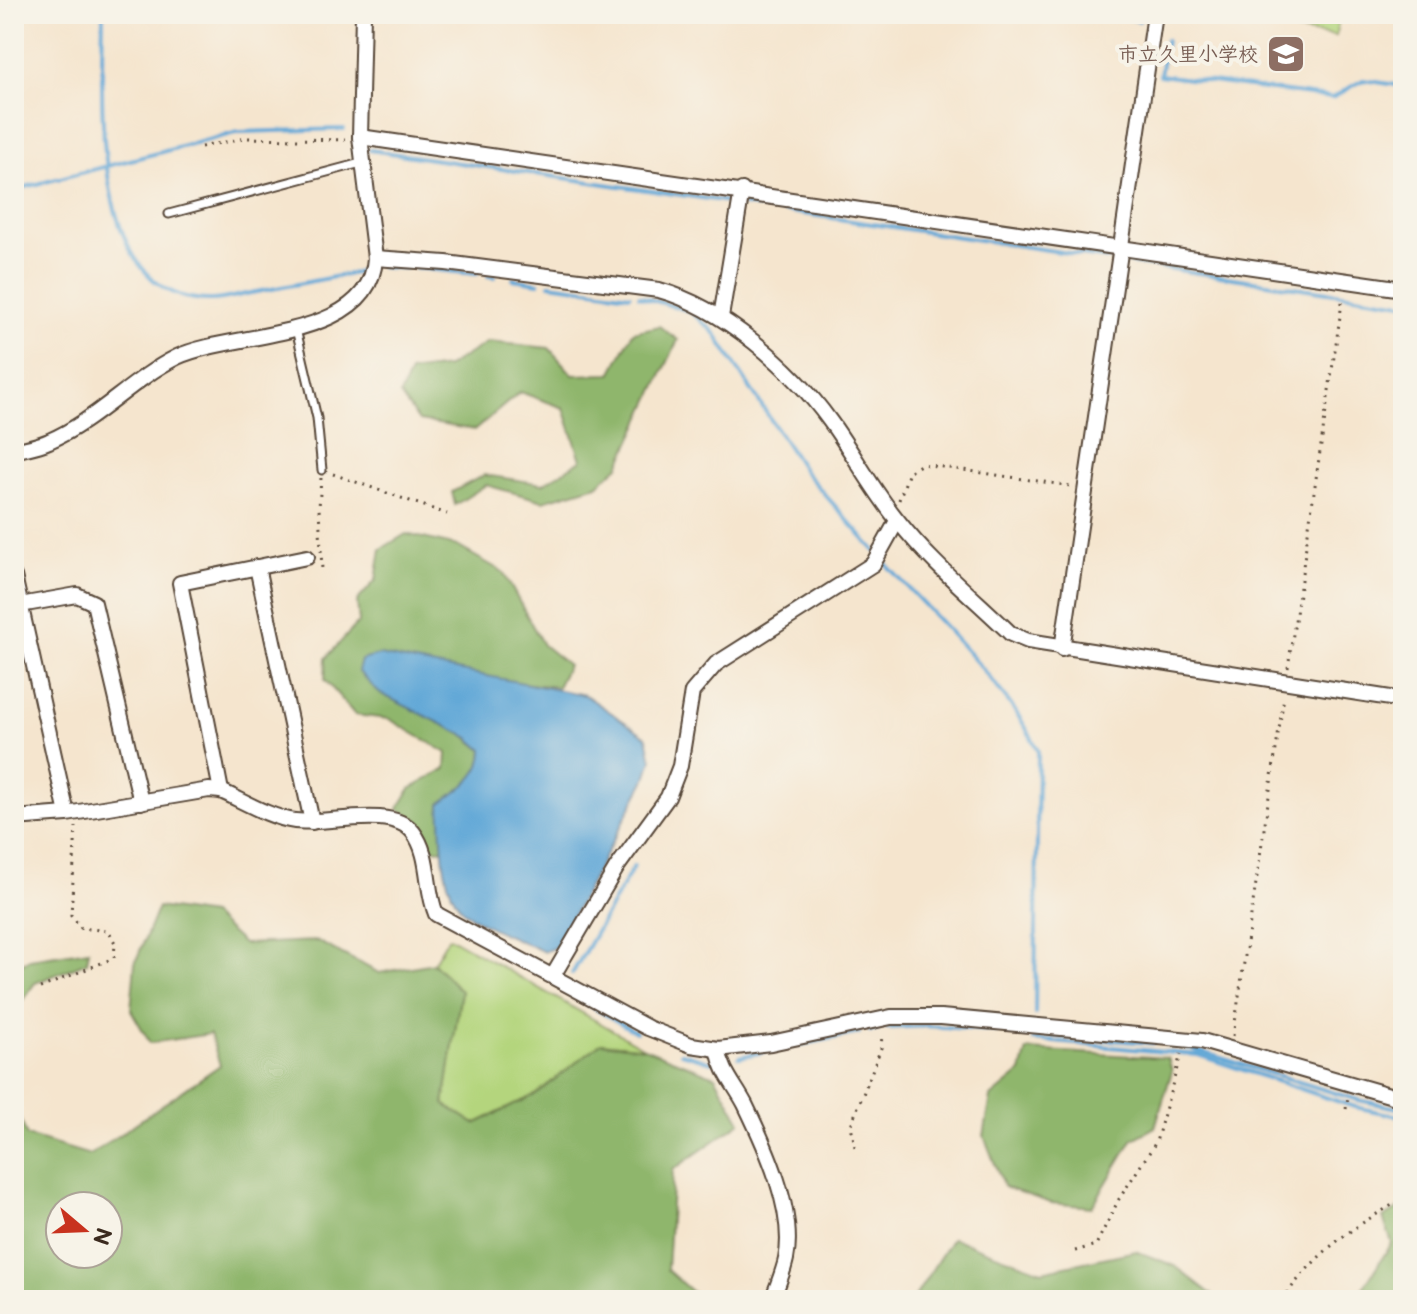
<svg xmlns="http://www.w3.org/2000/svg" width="1417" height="1314" font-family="'Balsamiq Sans','Klee One',sans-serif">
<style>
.green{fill:#b4d57d;stroke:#78804e;stroke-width:2}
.forest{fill:#8fb66c;stroke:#657045;stroke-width:2;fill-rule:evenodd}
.water{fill:#61a7d7;stroke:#4e687a;stroke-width:2}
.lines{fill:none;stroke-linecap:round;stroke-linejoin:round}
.stream{stroke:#61a7d7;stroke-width:4}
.lane-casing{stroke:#574638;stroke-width:11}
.street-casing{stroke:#574638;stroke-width:18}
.path{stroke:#574638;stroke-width:3;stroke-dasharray:2 6;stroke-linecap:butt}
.lane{stroke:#fff;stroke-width:7}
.street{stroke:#fff;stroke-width:14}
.labels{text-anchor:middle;stroke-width:8;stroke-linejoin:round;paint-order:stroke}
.education-label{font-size:20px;font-weight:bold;fill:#785e54;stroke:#f7f3e8;text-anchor:end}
</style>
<rect width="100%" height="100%" fill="#f7f3e8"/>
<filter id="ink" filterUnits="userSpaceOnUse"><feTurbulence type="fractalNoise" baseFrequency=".0125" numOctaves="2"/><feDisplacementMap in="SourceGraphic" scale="16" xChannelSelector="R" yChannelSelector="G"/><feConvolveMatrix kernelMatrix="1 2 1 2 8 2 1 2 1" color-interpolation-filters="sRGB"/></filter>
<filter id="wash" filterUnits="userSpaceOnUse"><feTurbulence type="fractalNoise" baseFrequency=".006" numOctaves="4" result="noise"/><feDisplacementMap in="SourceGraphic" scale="32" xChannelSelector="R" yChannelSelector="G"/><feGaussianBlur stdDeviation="1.8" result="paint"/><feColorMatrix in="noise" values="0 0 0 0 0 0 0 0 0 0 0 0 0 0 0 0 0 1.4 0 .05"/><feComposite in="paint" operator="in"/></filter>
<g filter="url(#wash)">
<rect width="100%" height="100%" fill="#f5e5ce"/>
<g class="green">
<polygon points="1174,14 1339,14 1336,36"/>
<polygon points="449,937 644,1048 601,1043 535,1095 475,1124 444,1104 461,991 433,963"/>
</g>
<g class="forest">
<polygon points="659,326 678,340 619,466 597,485 543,501 486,485 455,505 452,492 484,475 543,484 581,460 564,408 520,392 475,430 419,421 400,395 410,372 447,367 488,342 549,348 573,375 611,374 633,332"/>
<path d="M406,534L457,546L503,572L543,645L568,665L557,687L502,681L468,738L483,750C483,777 460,789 440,804L445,850L430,848L419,821L398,809L410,789L446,769L447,753L389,719L355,715L325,680L326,658L359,622L357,601L376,580L381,549Z"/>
<path d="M158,907L211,915L243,944L317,941L379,973L433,963L461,991L444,1104L475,1124L535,1095L601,1043L644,1048L715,1076L741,1122L673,1170L667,1270L701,1300H14V1104L27,1136L90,1155L220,1065L210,1034L150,1043L131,1010L135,963ZM108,1206V1254H60V1206Z"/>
<polygon points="89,950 87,962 35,983 14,1012 14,967 30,959"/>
<polygon points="1027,1050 1168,1058 1172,1071 1155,1127 1132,1140 1092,1207 1051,1203 1004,1187 984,1136 991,1097 1021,1072"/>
<polygon points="1403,1206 1403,1300 1355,1300 1392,1243 1383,1218"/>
<polygon points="952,1238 1042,1271 1136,1251 1175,1266 1219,1300 913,1300"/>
</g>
<path class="water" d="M380,655L585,695L647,737L652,760L645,781L556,947L544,952C523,941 475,924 461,908C439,883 443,836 440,804C459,789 483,777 483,750L468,737L379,693L358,671L361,660Z"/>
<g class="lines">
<g class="stream">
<path d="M103,14C102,94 87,299 209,300C222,301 238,295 251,293C287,286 323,279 360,272"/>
<polyline points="1116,14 1139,21"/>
<polyline points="1166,40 1160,75 1332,98 1363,80 1403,86"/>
<polyline points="370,150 736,203"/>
<polyline points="14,190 239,132 344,129"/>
<polyline points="744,205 1115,260"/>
<polyline points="1124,262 1403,303"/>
<polyline points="381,267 406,268"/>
<polyline points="416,268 477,274"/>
<polyline points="488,276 495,277"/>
<polyline points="513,279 539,283"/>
<polyline points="550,284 630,295"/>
<polyline points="639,296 690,311 714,332 804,471 875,551"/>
<path d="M880,557C927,611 1010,687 1038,751L1035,1013"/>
<polyline points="572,974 634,866"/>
<polyline points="566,992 636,1032"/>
<polyline points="887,1028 928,1026 996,1031"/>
<polyline points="870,1031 878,1030"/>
<polyline points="1016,1033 1153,1043"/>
<polyline points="1033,1040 1198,1055 1355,1107 1403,1117"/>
<polyline points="1182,1046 1358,1100 1403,1109"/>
<polyline points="774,1050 859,1033"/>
<polyline points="681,1053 712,1062"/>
<polyline points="739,1057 764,1052"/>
</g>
</g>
</g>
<g filter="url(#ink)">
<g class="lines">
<defs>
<g id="lane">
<polyline points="169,214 361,163"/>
<polyline points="296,329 317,418 322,470"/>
</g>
<g id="street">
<polyline points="360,137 1403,289"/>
<path d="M375,258L446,263L659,290C722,307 792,368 830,421C854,454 873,491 899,522C931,563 974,598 1011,634L1028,641L1403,700"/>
<polyline points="721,317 742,190"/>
<path d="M14,451C25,448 38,446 49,441C96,421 131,380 177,357C232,331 371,341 375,258L360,137L363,14"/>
<polyline points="257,567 312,822"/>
<polyline points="14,576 67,814"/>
<polyline points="20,605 77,595 94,603 141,802"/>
<polyline points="1062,649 1155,14"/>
<polyline points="221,791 180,583 307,557"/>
<path d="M14,818L67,814L209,790L221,791C243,801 271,818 295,821C326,825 392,805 413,832C431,855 425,888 436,914L648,1028L691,1045L718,1049L771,1043L891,1017H941L1202,1041L1403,1099"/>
<polyline points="554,974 617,867 668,797 680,766 692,692 716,664 873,564 897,521"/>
<path d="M718,1049C722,1072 735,1085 745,1104C765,1145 796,1212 786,1259C783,1273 777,1287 772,1300"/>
</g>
</defs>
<use href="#lane" class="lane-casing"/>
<use href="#street" class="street-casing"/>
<g class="path">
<polyline points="201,147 245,138 345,140"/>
<polyline points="333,474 447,514"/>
<polyline points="321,478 319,508 322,570"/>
<polyline points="899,500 909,472 922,464 1071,486"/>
<polyline points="1288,668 1343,296"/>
<polyline points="40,988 114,958 115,943 109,931 81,928 71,915 76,827"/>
<polyline points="1233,1036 1284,696"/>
<polyline points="1346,1109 1348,1097"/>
<polyline points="855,1147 851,1125 881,1048 882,1035"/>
<polyline points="1075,1251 1096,1245 1119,1199 1156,1142 1181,1054"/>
<path d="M1282,1300C1319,1250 1349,1229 1403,1199"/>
</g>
<use href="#lane" class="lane"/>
<use href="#street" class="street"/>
</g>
</g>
<defs>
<symbol id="school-square" viewBox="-11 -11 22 22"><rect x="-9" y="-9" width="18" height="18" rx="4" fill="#8d6e63" stroke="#f7f3e8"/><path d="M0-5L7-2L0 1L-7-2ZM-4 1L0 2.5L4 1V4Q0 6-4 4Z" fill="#fff"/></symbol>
</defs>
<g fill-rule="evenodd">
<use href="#school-square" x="1264" y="32" width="44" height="44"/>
</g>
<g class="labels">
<g class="education-label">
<text x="1258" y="61">市立久里小学校</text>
</g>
</g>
<rect width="1417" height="1314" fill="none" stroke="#f7f3e8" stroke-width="48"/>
<g transform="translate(84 1230) rotate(109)"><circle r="38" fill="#f7f3e8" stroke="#aca397" stroke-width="2"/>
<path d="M0-6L14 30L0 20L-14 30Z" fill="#c8321e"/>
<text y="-12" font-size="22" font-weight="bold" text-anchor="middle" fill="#3b2a1e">N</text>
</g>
</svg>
